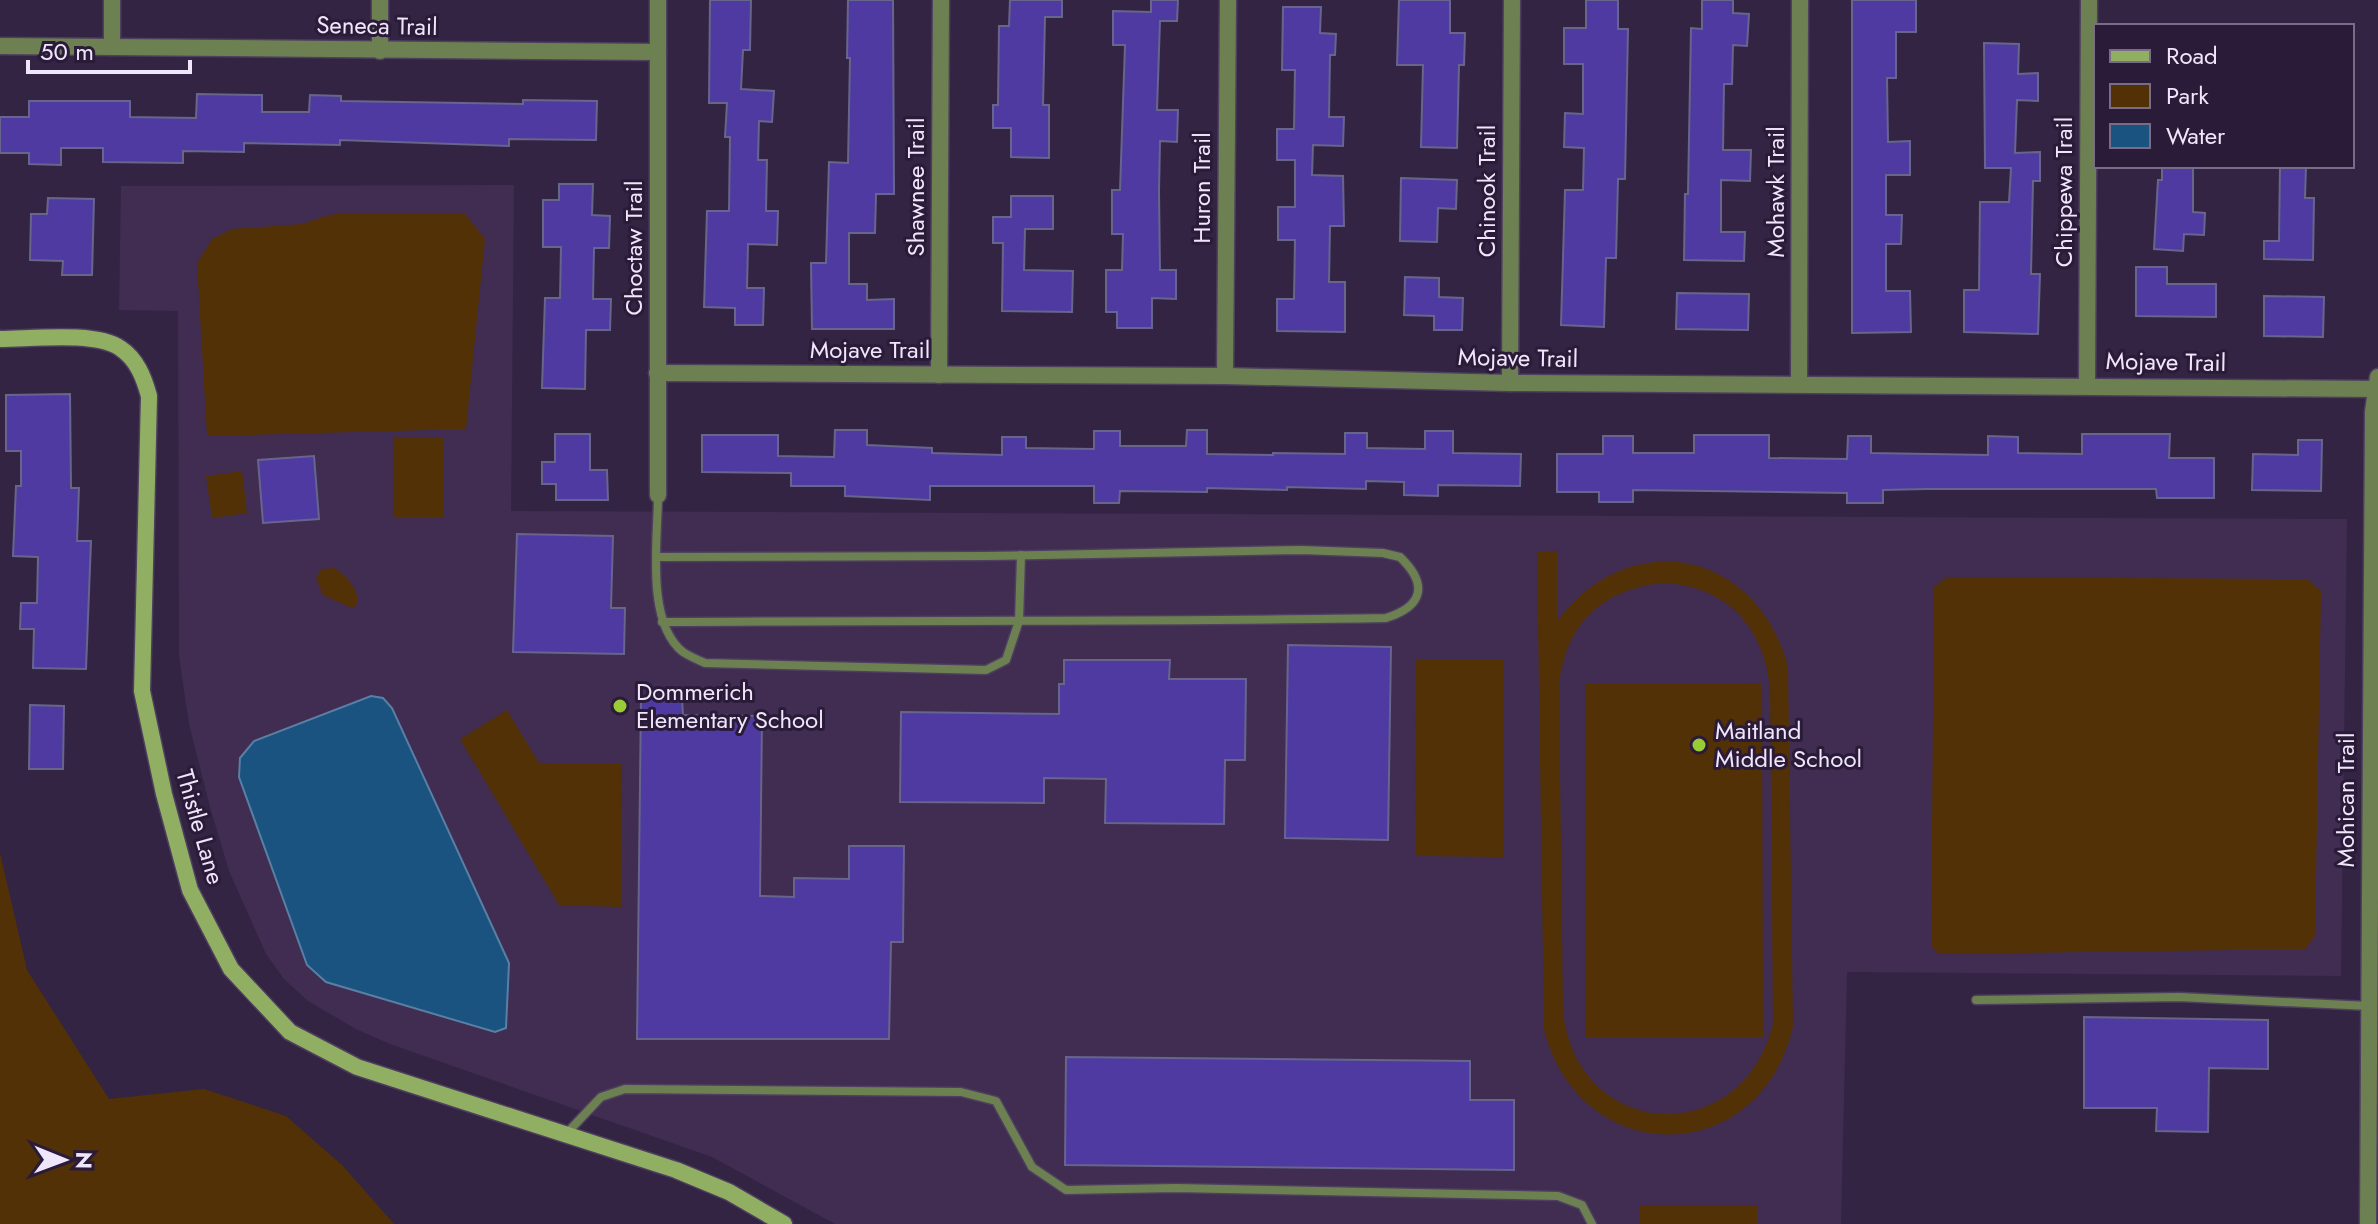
<svg xmlns="http://www.w3.org/2000/svg" width="2378" height="1224" font-family="Jost,sans-serif">
<style>
.built{fill:#402d51}
.green{fill:#523106;fill-rule:evenodd}
.water{fill:#1a5380;stroke:#5a7fa5;stroke-width:2}
.building{fill:#4e3aa1;stroke:#67658b;stroke-width:2}
.lines{fill:none;stroke-linecap:round;stroke-linejoin:round}
.lane-casing{stroke:#4e3f5e;stroke-width:11}
.street-casing{stroke:#4e3f5e;stroke-width:19}
.secondary-casing{stroke:#4e3f5e;stroke-width:19}
.lane{stroke:#6d8051;stroke-width:8}
.street{stroke:#6d8051;stroke-width:16}
.secondary{stroke:#91af63;stroke-width:16}
.poi-dot{fill:#99cb36;stroke:#2a1b39;stroke-width:3}
.labels{text-anchor:middle;stroke-width:6;stroke-linejoin:round;paint-order:stroke}
.street-label{font-size:24px;fill:#f0e6fb;stroke:#2a1b39}
.poi-label{font-size:24px;fill:#f0e6fb;stroke:#2a1b39;text-anchor:start}
</style>
<rect width="100%" height="100%" fill="#342444"/>
<polygon class="built" points="514,185 511,511 2347,519 2341,976 1847,972 1841,1224 835,1224 712,1157 390,1044 356,1029 308,1001 284,979 266,954 229,871 210,807 189,724 179,656 178,311 119,310 121,186"/>
<g class="green">
<polygon points="343,213 465,214 485,239 466,429 207,436 197,263 212,239 232,229 302,224 326,216"/>
<rect x="393" y="437" width="50" height="80"/>
<polygon points="242,471 247,513 212,518 206,476"/>
<path d="M1558,551V620C1631,524 1758,551 1788,667L1793,1026C1761,1169 1581,1171 1544,1030L1537,552ZM1663,583C1726,586 1763,625 1770,687L1773,1024C1741,1152 1575,1140 1563,1010L1559,690C1563,627 1600,589 1663,583Z"/>
<path d="M335,568C347,577 358,588 358,604L352,608L323,595L316,578L321,569Z"/>
<polygon points="1947,577 2307,579 2321,591 2315,936 2305,949 1939,954 1931,946 1934,587"/>
<polygon points="1416,660 1504,660 1503,857 1415,856"/>
<polygon points="1762,683 1763,1037 1585,1037 1585,684"/>
<polygon points="507,710 539,763 622,764 621,907 559,905 460,739"/>
<polygon points="0,853 27,970 109,1099 204,1089 286,1116 342,1165 394,1224 0,1224"/>
<polygon points="1639,1205 1758,1206 1758,1224 1639,1224"/>
</g>
<polygon class="water" points="371,696 383,698 392,708 509,963 506,1028 495,1032 326,982 307,965 239,777 240,758 254,741"/>
<g class="building">
<polygon points="710,0 751,0 750,50 743,50 741,89 774,91 772,122 759,121 758,160 767,160 766,211 778,211 777,245 748,244 747,288 764,288 763,325 735,325 735,308 704,307 707,211 729,211 730,137 725,137 727,103 709,103"/>
<polygon points="848,0 893,0 894,194 876,194 875,233 849,233 849,284 867,284 867,300 894,299 894,329 812,329 811,263 826,263 829,162 848,163 850,58 847,58"/>
<polygon points="1010,0 1062,0 1062,17 1045,17 1043,105 1049,105 1049,158 1011,157 1011,128 993,128 993,105 998,105 999,26 1009,26"/>
<polygon points="1151,0 1178,0 1177,21 1160,21 1157,110 1178,110 1177,142 1160,141 1159,191 1160,270 1176,270 1176,299 1152,298 1152,328 1117,328 1117,312 1106,312 1106,270 1122,270 1123,234 1112,234 1112,190 1120,190 1125,45 1113,45 1113,11 1151,12"/>
<polygon points="1399,0 1450,0 1450,33 1465,33 1464,65 1459,65 1457,148 1421,147 1423,65 1397,65"/>
<polygon points="1586,0 1618,0 1618,29 1628,29 1625,179 1618,179 1616,258 1606,258 1604,327 1561,325 1565,190 1583,190 1584,148 1564,147 1565,113 1583,114 1583,64 1564,64 1564,28 1586,28"/>
<polygon points="1702,0 1733,0 1733,13 1749,14 1747,46 1733,45 1732,84 1724,84 1723,150 1751,150 1750,181 1721,180 1721,232 1745,232 1744,261 1684,260 1685,194 1688,194 1691,28 1702,29"/>
<polygon points="1852,0 1916,0 1916,32 1896,32 1896,78 1887,78 1888,142 1910,141 1910,175 1886,175 1886,215 1902,215 1901,244 1886,244 1886,291 1910,291 1911,332 1852,333"/>
<polygon points="1283,7 1321,7 1320,33 1336,34 1335,55 1330,55 1329,117 1344,117 1343,146 1313,145 1312,175 1343,176 1344,226 1330,226 1329,282 1345,282 1345,332 1277,331 1277,299 1294,299 1295,240 1278,240 1278,207 1295,207 1295,160 1277,160 1277,129 1294,129 1295,70 1282,70"/>
<polygon points="1984,43 2019,44 2018,74 2038,73 2038,101 2017,100 2015,153 2040,152 2040,181 2033,181 2031,274 2040,274 2038,334 1964,332 1964,290 1979,290 1980,202 2009,202 2011,168 1985,168"/>
<polygon points="197,94 262,95 262,112 309,112 310,95 341,96 341,101 523,104 523,100 597,101 596,140 509,139 509,146 340,140 340,145 244,143 244,152 183,151 183,163 103,162 103,148 61,148 61,165 29,164 29,153 0,153 0,117 29,117 29,101 130,101 130,117 196,118"/>
<polygon points="2162,166 2193,166 2193,212 2205,213 2204,235 2184,234 2183,251 2154,249 2158,180 2162,180"/>
<polygon points="2280,166 2306,166 2305,198 2314,198 2313,260 2264,259 2264,241 2279,241"/>
<polygon points="1401,178 1457,180 1456,209 1438,208 1437,242 1400,241"/>
<polygon points="559,184 593,184 592,215 610,216 609,248 594,248 593,299 611,299 610,330 586,330 585,389 542,388 545,298 560,298 561,247 543,247 543,200 559,200"/>
<polygon points="1011,196 1053,196 1053,229 1025,229 1024,270 1073,271 1072,312 1002,311 1003,243 993,243 993,217 1011,217"/>
<polygon points="48,198 94,199 92,275 62,275 63,261 30,260 31,214 47,214"/>
<polygon points="2136,267 2167,267 2167,284 2216,284 2216,317 2136,316"/>
<polygon points="1405,277 1439,278 1439,297 1463,298 1462,330 1434,330 1434,316 1404,315"/>
<polygon points="1677,293 1749,294 1748,330 1676,329"/>
<polygon points="2264,296 2324,297 2323,337 2264,336"/>
<polygon points="70,394 71,488 79,488 77,541 91,541 86,669 33,668 34,629 20,629 21,603 37,603 38,557 13,556 16,486 21,486 21,451 6,451 6,395"/>
<polygon points="835,430 867,430 867,445 932,448 932,453 1002,455 1002,437 1026,437 1026,448 1094,449 1094,431 1120,431 1120,446 1186,446 1187,430 1207,430 1207,454 1273,455 1273,453 1345,454 1345,433 1367,433 1367,448 1425,449 1425,431 1453,431 1453,453 1521,454 1520,486 1438,485 1438,496 1404,495 1404,482 1366,481 1366,489 1287,487 1287,490 1207,488 1207,492 1120,491 1119,503 1094,503 1094,486 930,486 930,500 845,496 845,486 791,486 791,473 702,472 702,435 778,435 778,456 834,457"/>
<polygon points="555,434 590,434 590,470 607,470 608,500 556,500 556,484 542,484 542,462 555,462"/>
<polygon points="2082,434 2170,434 2169,458 2214,458 2214,498 2157,498 2156,489 1926,489 1883,490 1883,503 1847,503 1847,493 1633,490 1633,502 1599,502 1599,492 1557,492 1557,454 1603,454 1603,436 1633,436 1633,453 1694,453 1694,435 1769,435 1769,458 1847,459 1848,436 1871,436 1871,453 1988,455 1988,436 2018,437 2018,453 2082,454"/>
<polygon points="2298,440 2322,440 2321,491 2252,490 2253,454 2298,455"/>
<polygon points="314,456 319,519 263,523 258,460"/>
<polygon points="517,534 613,536 611,608 625,608 624,654 513,652"/>
<polygon points="1288,645 1391,647 1388,840 1285,838"/>
<polygon points="1064,660 1170,660 1169,679 1246,679 1245,760 1225,760 1224,824 1105,823 1106,779 1044,778 1044,803 900,802 901,712 1059,714 1059,684 1064,684"/>
<polygon points="641,698 682,699 683,715 762,716 760,896 794,897 794,878 849,879 849,846 904,846 903,942 891,942 889,1039 637,1039"/>
<polygon points="30,705 64,706 63,769 29,769"/>
<polygon points="2084,1017 2268,1020 2268,1069 2209,1068 2208,1132 2156,1131 2157,1108 2084,1108"/>
<polygon points="1066,1057 1470,1061 1470,1100 1514,1100 1514,1170 1065,1165"/>
</g>
<g class="lines">
<defs>
<g id="lane">
<path d="M658,495C658,538 645,622 683,652C689,656 698,660 705,663L986,670L1006,660L1019,621L1021,555"/>
<path d="M658,557L985,556L1302,550L1383,553L1400,557C1428,584 1424,606 1386,618C1145,622 903,620 662,622"/>
<polyline points="1976,1000 2179,997 2369,1006"/>
<polyline points="566,1134 601,1097 625,1089 961,1092 996,1101 1032,1167 1066,1190 1176,1188 1558,1196 1582,1205 1592,1224"/>
</g>
<g id="street">
<polyline points="380,0 380,51"/>
<polyline points="0,46 658,52"/>
<polyline points="112,47 112,0"/>
<polyline points="657,373 1225,376 1510,383 2378,389"/>
<polyline points="939,375 941,0"/>
<polyline points="1225,376 1228,0"/>
<polyline points="1510,383 1512,0"/>
<polyline points="1799,384 1800,0"/>
<polyline points="2087,385 2089,0"/>
<polyline points="658,495 658,0"/>
<polyline points="2368,1224 2373,412 2378,377"/>
</g>
<path id="secondary" d="M0,339C31,339 95,331 120,348C137,359 144,378 149,396L142,691L164,794L190,890L231,969L290,1032L357,1067L676,1170L729,1192L784,1224"/>
</defs>
<use href="#lane" class="lane-casing"/>
<use href="#street" class="street-casing"/>
<use href="#secondary" class="secondary-casing"/>
<use href="#lane" class="lane"/>
<use href="#street" class="street"/>
<use href="#secondary" class="secondary"/>
</g>
<g class="poi-dot">
<circle cx="620" cy="706" r="8"/>
<circle cx="1699" cy="745" r="8"/>
</g>
<g class="labels">
<g class="street-label">
<text transform="translate(377 26) rotate(1)" y="8">Seneca Trail</text>
<text transform="translate(916 187) rotate(-90)" y="8">Shawnee Trail</text>
<text transform="translate(1202 188) rotate(-90)" y="8">Huron Trail</text>
<text transform="translate(1487 191) rotate(-90)" y="8">Chinook Trail</text>
<text transform="translate(1776 192) rotate(-90)" y="8">Mohawk Trail</text>
<text transform="translate(2064 192) rotate(-90)" y="8">Chippewa Trail</text>
<text transform="translate(634 248) rotate(-90)" y="8">Choctaw Trail</text>
<text x="870" y="358">Mojave Trail</text>
<text transform="translate(1518 358) rotate(1)" y="8">Mojave Trail</text>
<text transform="translate(2166 362) rotate(1)" y="8">Mojave Trail</text>
<text transform="translate(2346 800) rotate(-90)" y="8">Mohican Trail</text>
<text transform="translate(200 827) rotate(74)" y="8">Thistle Lane</text>
</g>
<g class="poi-label">
<text x="636" y="700">Dommerich<tspan x="636" dy="28">Elementary School</tspan></text>
<text x="1715" y="739">Maitland<tspan x="1715" dy="28">Middle School</tspan></text>
</g>
</g>
<rect x="2094" y="24" width="260" height="144" fill="#2a1b39" stroke="#796c87" stroke-width="2"/>
<rect x="2110" y="50" width="40" height="12" fill="#91af63" stroke="#796c87" stroke-width="2"/>
<text x="2166" y="64" font-size="24" fill="#f0e6fb">Road</text>
<rect x="2110" y="84" width="40" height="24" fill="#523106" stroke="#796c87" stroke-width="2"/>
<text x="2166" y="104" font-size="24" fill="#f0e6fb">Park</text>
<rect x="2110" y="124" width="40" height="24" fill="#1a5380" stroke="#796c87" stroke-width="2"/>
<text x="2166" y="144" font-size="24" fill="#f0e6fb">Water</text>
<g transform="translate(64 1160) rotate(91)" stroke="#2a1b39" stroke-width="6" paint-order="stroke">
<path d="M0-6L14 30L0 20L-14 30Z" fill="#f0e6fb"/>
<text y="-12" font-size="22" font-weight="bold" text-anchor="middle" fill="#f0e6fb">N</text>
</g>
<path d="M28 60v12h162v-12" fill="none" stroke="#f0e6fb" stroke-width="4"/>
<text x="40" y="60" font-size="24" fill="#f0e6fb" stroke="#2a1b39" stroke-width="6" paint-order="stroke">50 m</text>
</svg>
